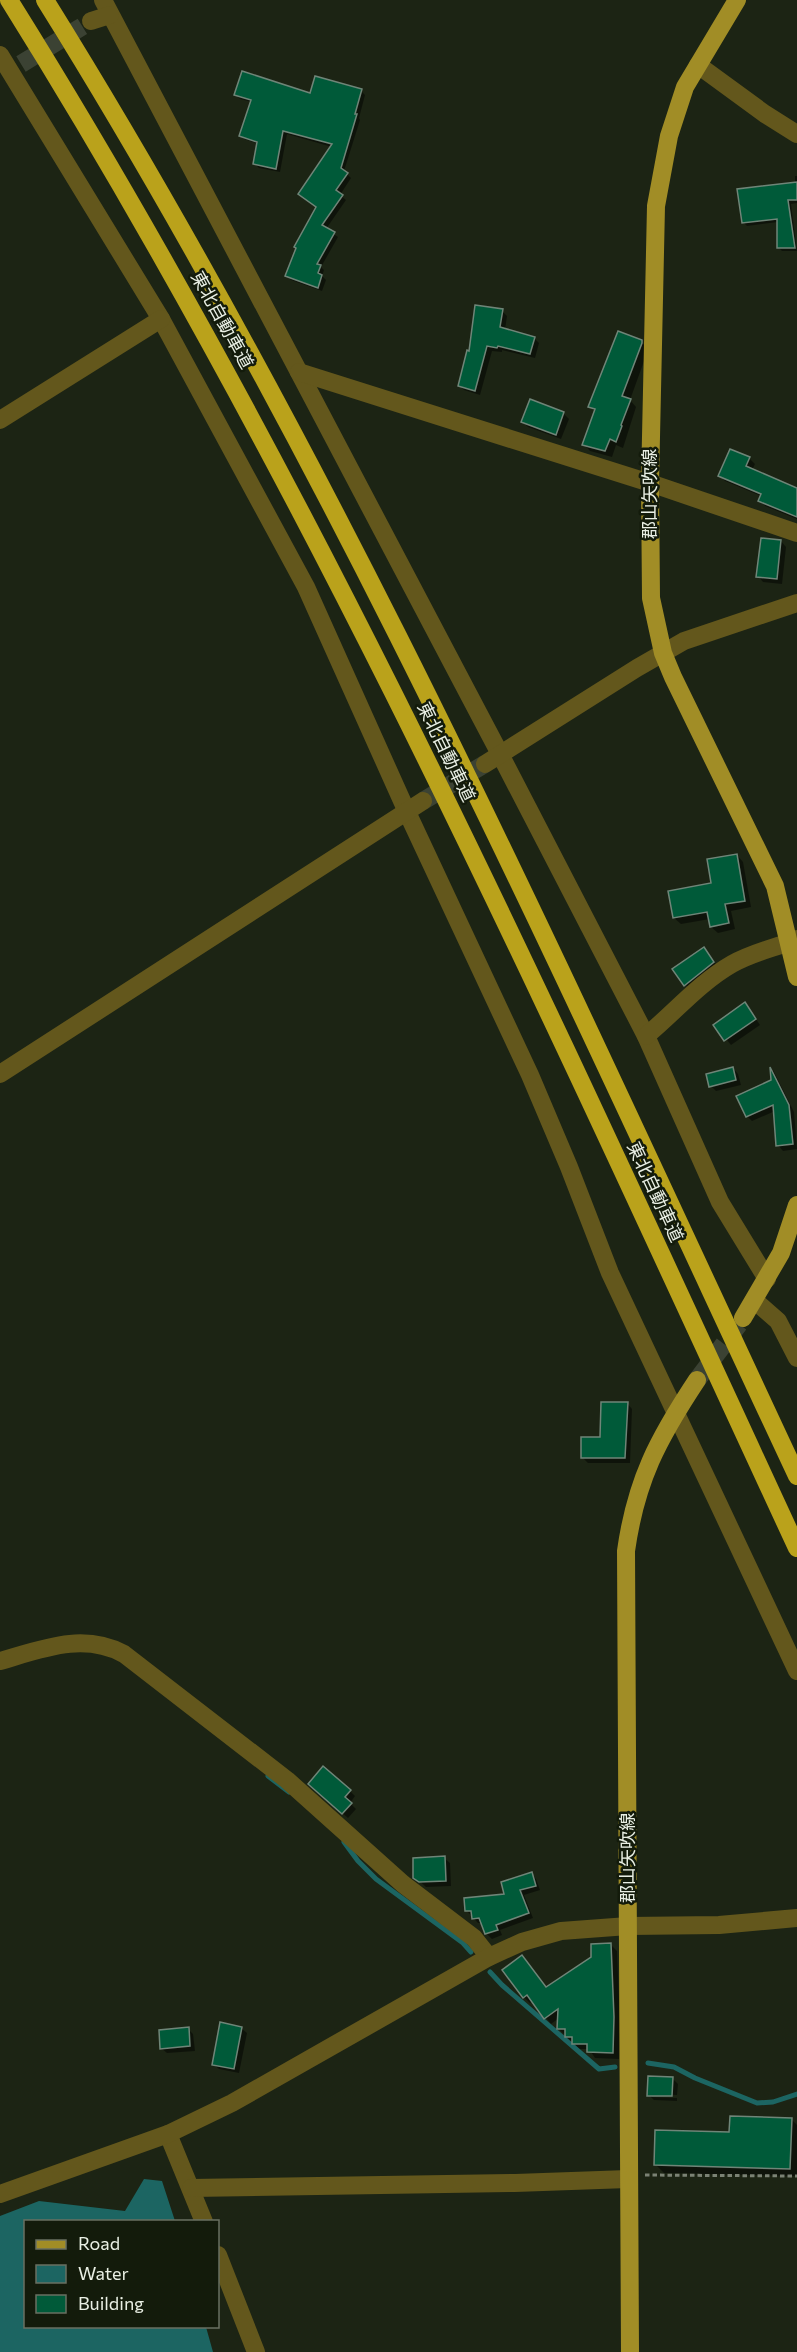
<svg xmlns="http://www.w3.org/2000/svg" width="797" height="2352" font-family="Commissioner,'Noto Sans JP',sans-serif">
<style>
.water{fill:#1c6562}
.shadow{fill:#0007}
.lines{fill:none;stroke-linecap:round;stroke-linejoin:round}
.stream{stroke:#1c6562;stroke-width:5}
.building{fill:#005a39;stroke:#6f8578;stroke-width:1.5}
.minor-tunnel{stroke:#3b4233;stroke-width:18;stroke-dasharray:18 9;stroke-linecap:butt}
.major-tunnel{stroke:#3b4233;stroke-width:18;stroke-dasharray:18 9;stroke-linecap:butt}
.path{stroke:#7b8274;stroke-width:3;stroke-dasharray:4.5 3;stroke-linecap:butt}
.minor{stroke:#63571c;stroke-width:18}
.major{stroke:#a18d26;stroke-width:18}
.highway{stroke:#baa21b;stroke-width:18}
.labels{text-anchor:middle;stroke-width:5;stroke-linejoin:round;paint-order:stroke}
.street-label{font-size:18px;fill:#e9efe4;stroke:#131b0b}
</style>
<rect width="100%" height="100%" fill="#1c2414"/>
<polygon class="water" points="144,2179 162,2181 175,2221 26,2222 26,2326 206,2327 213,2352 0,2352 0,2216 39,2201 125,2211"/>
<g class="shadow">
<polygon points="361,91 365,95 359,118 360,120 344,171 351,178 340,195 346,200 326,229 338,237 321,267 324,270 322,276 326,280 322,291 291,280 287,276 317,207 300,194 332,147 287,134 280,172 259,168 255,164 259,144 244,139 240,135 252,102 240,99 236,95 311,95"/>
<polygon points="795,176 797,176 797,203 791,204 797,251 782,251 778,247 778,222 747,226 743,222 795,184"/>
<polygon points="502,311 507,316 505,330 534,338 539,343 535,358 502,350 502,352 492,351 480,395 464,390 459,385 470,352"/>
<polygon points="641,341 648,350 630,400 636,407 623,448 616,445 612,457 590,451 584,444 596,412 590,406"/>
<polygon points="563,413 569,419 561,439 528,427 523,422"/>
<polygon points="749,458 755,464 752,470 797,489 797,519 765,506 760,500 761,496 725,481 720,476"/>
<polygon points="781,541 786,547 782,584 763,582 758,576"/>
<polygon points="737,855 743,862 751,907 731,911 735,929 718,933 711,927 710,919 681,924 674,918 713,884"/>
<polygon points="709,954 718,968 690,990 674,969"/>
<polygon points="750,1010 760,1025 731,1045 715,1025"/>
<polygon points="733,1068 738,1074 741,1085 716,1091 711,1086"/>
<polygon points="773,1070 794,1112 797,1149 783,1151 778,1145 775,1111 752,1121 747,1116 773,1081"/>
<polygon points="627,1403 632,1409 630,1463 588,1463 582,1457 602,1438"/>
<polygon points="315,1789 350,1791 355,1796 350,1803 356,1809 348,1818"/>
<polygon points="444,1858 450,1863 451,1886 426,1887 415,1877"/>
<polygon points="532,1874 536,1879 540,1890 524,1895 533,1918 500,1930 502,1935 492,1939 487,1934 483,1923 478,1923 467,1911 506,1895"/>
<polygon points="611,1945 617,1951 620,2024 619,2059 595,2058 589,2049 579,2049 558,2028 559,2018 551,2024 533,2001 530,2003 524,1997 504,1970 528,1963 547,1988"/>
<polygon points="241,2028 247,2033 239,2073 219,2069 213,2064"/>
<polygon points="188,2029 193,2034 195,2051 167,2053 161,2048"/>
<polygon points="672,2078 678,2084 677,2095 652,2094 652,2097 677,2098 677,2101 654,2100 649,2095"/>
<polygon points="791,2119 797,2125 797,2176 664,2173 656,2165 730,2133"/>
</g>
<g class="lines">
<g class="stream">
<polyline points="268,1776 289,1792"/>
<polyline points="344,1842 358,1861 376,1879 463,1943 471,1952"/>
<polyline points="490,1972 502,1985 599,2069 615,2067"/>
<polyline points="648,2063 674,2067 695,2078 757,2103 773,2102 797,2094"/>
</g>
</g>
<g class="building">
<polygon points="242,71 310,93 315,76 362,89 355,114 357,114 341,168 348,173 336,190 343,195 322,225 335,232 317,264 321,265 318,273 322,275 318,288 285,276 296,248 294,247 316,207 298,194 332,144 283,131 276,169 253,164 257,142 239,136 251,100 234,95"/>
<polygon points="797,182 797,200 788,200 795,248 777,248 777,219 742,223 737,189"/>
<polygon points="475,305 503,309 500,327 535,337 530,354 498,346 497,348 487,346 475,391 458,386 467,350 469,351"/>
<polygon points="618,331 642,340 642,343 622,396 631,399 621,425 622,426 616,442 610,439 605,451 582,445 595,409 588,407"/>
<polygon points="530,399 564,412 556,435 521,422"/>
<polygon points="730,449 750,457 746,466 797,488 797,517 758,501 761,494 718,476"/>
<polygon points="761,538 781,540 777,579 756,577"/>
<polygon points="737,854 745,901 725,904 729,923 710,927 707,912 673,918 668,891 711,883 707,859"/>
<polygon points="704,947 714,962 684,986 672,969"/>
<polygon points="745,1002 756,1019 724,1041 713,1025"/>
<polygon points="733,1067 736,1080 709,1087 706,1074"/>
<polygon points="770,1067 789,1105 793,1144 776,1146 773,1105 746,1117 736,1096 771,1080"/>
<polygon points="601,1402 628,1402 625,1458 581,1458 581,1437 600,1437"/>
<polygon points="323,1766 351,1790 345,1797 352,1803 342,1814 308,1784"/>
<polygon points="445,1856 446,1881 419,1882 413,1878 413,1858"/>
<polygon points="532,1872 536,1886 520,1890 529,1913 496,1925 498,1930 485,1934 479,1918 472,1919 471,1911 465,1911 464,1898 504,1894 501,1882"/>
<polygon points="611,1943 614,2017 613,2053 587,2052 587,2044 572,2044 572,2037 565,2037 565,2029 557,2029 558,2009 544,2019 527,1995 523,1998 502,1970 522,1955 546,1987 591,1957 591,1944"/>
<polygon points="220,2022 242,2027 234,2069 212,2065"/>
<polygon points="189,2027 190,2046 160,2049 159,2030"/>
<polygon points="648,2076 673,2077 672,2096 647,2096"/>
<polygon points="730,2116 792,2118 790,2169 654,2165 655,2130 729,2132"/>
</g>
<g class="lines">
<g class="minor-tunnel">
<polyline points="21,64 91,21"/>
<polyline points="423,801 485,764"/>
</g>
<polyline class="major-tunnel" points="697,1380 739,1324"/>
<polyline class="path" points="645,2175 797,2176"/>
<g class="minor">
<polyline points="103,0 500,754 646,1036 720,1202 767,1279"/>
<polyline points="91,21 110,15"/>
<polyline points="0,55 161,319 306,587 407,812 530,1075 569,1167 610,1273 797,1671"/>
<polyline points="698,65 765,114 797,134"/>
<polyline points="299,372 650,483 797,533"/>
<polyline points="0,420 161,319"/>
<polyline points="485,764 637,668 684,641 797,603"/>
<path d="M646,1036C675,1012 699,983 732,964C753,952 775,948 797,939"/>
<polyline points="0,1074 423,801"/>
<polyline points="754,1300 778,1321 797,1358"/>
<path d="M0,1661C42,1649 83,1632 124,1654L287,1780L403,1884L474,1938L489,1957"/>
<polyline points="168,2134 204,2222"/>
<polyline points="191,2188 515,2183 628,2179"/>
<polyline points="0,2194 168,2134 232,2103 489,1957 522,1942 561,1931 628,1926 719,1925 797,1918"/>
<polyline points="218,2255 256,2352"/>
</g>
<g class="major">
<polyline points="737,0 685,87 669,136 656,206 650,483 651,598 663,653 673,677 775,886 797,977"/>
<polyline points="743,1318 781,1253 797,1205"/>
<path d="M630,2352L626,1551C636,1480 658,1439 697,1380"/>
</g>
<g class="highway">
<path d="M9,0C317,492 554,1023 797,1548"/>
<path d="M45,0C338,470 563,976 797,1476"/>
</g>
</g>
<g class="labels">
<g class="street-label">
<text transform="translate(222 320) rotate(61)" y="6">東北自動車道</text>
<text transform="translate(650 494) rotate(-90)" y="6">郡山矢吹線</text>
<text transform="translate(446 752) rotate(64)" y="6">東北自動車道</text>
<text transform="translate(655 1192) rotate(65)" y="6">東北自動車道</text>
<text transform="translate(628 1858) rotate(-90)" y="6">郡山矢吹線</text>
</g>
</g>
<rect x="24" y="2220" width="195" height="108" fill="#131b0b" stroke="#697062" stroke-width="1.5"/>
<rect x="36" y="2240" width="30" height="9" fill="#a18d26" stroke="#697062" stroke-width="1.5"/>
<text x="78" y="2250" font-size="18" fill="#e9efe4">Road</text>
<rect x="36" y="2265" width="30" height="18" fill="#1c6562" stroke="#697062" stroke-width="1.5"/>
<text x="78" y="2280" font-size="18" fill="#e9efe4">Water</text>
<rect x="36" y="2295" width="30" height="18" fill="#005a39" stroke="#697062" stroke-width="1.5"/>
<text x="78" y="2310" font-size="18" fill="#e9efe4">Building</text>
</svg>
